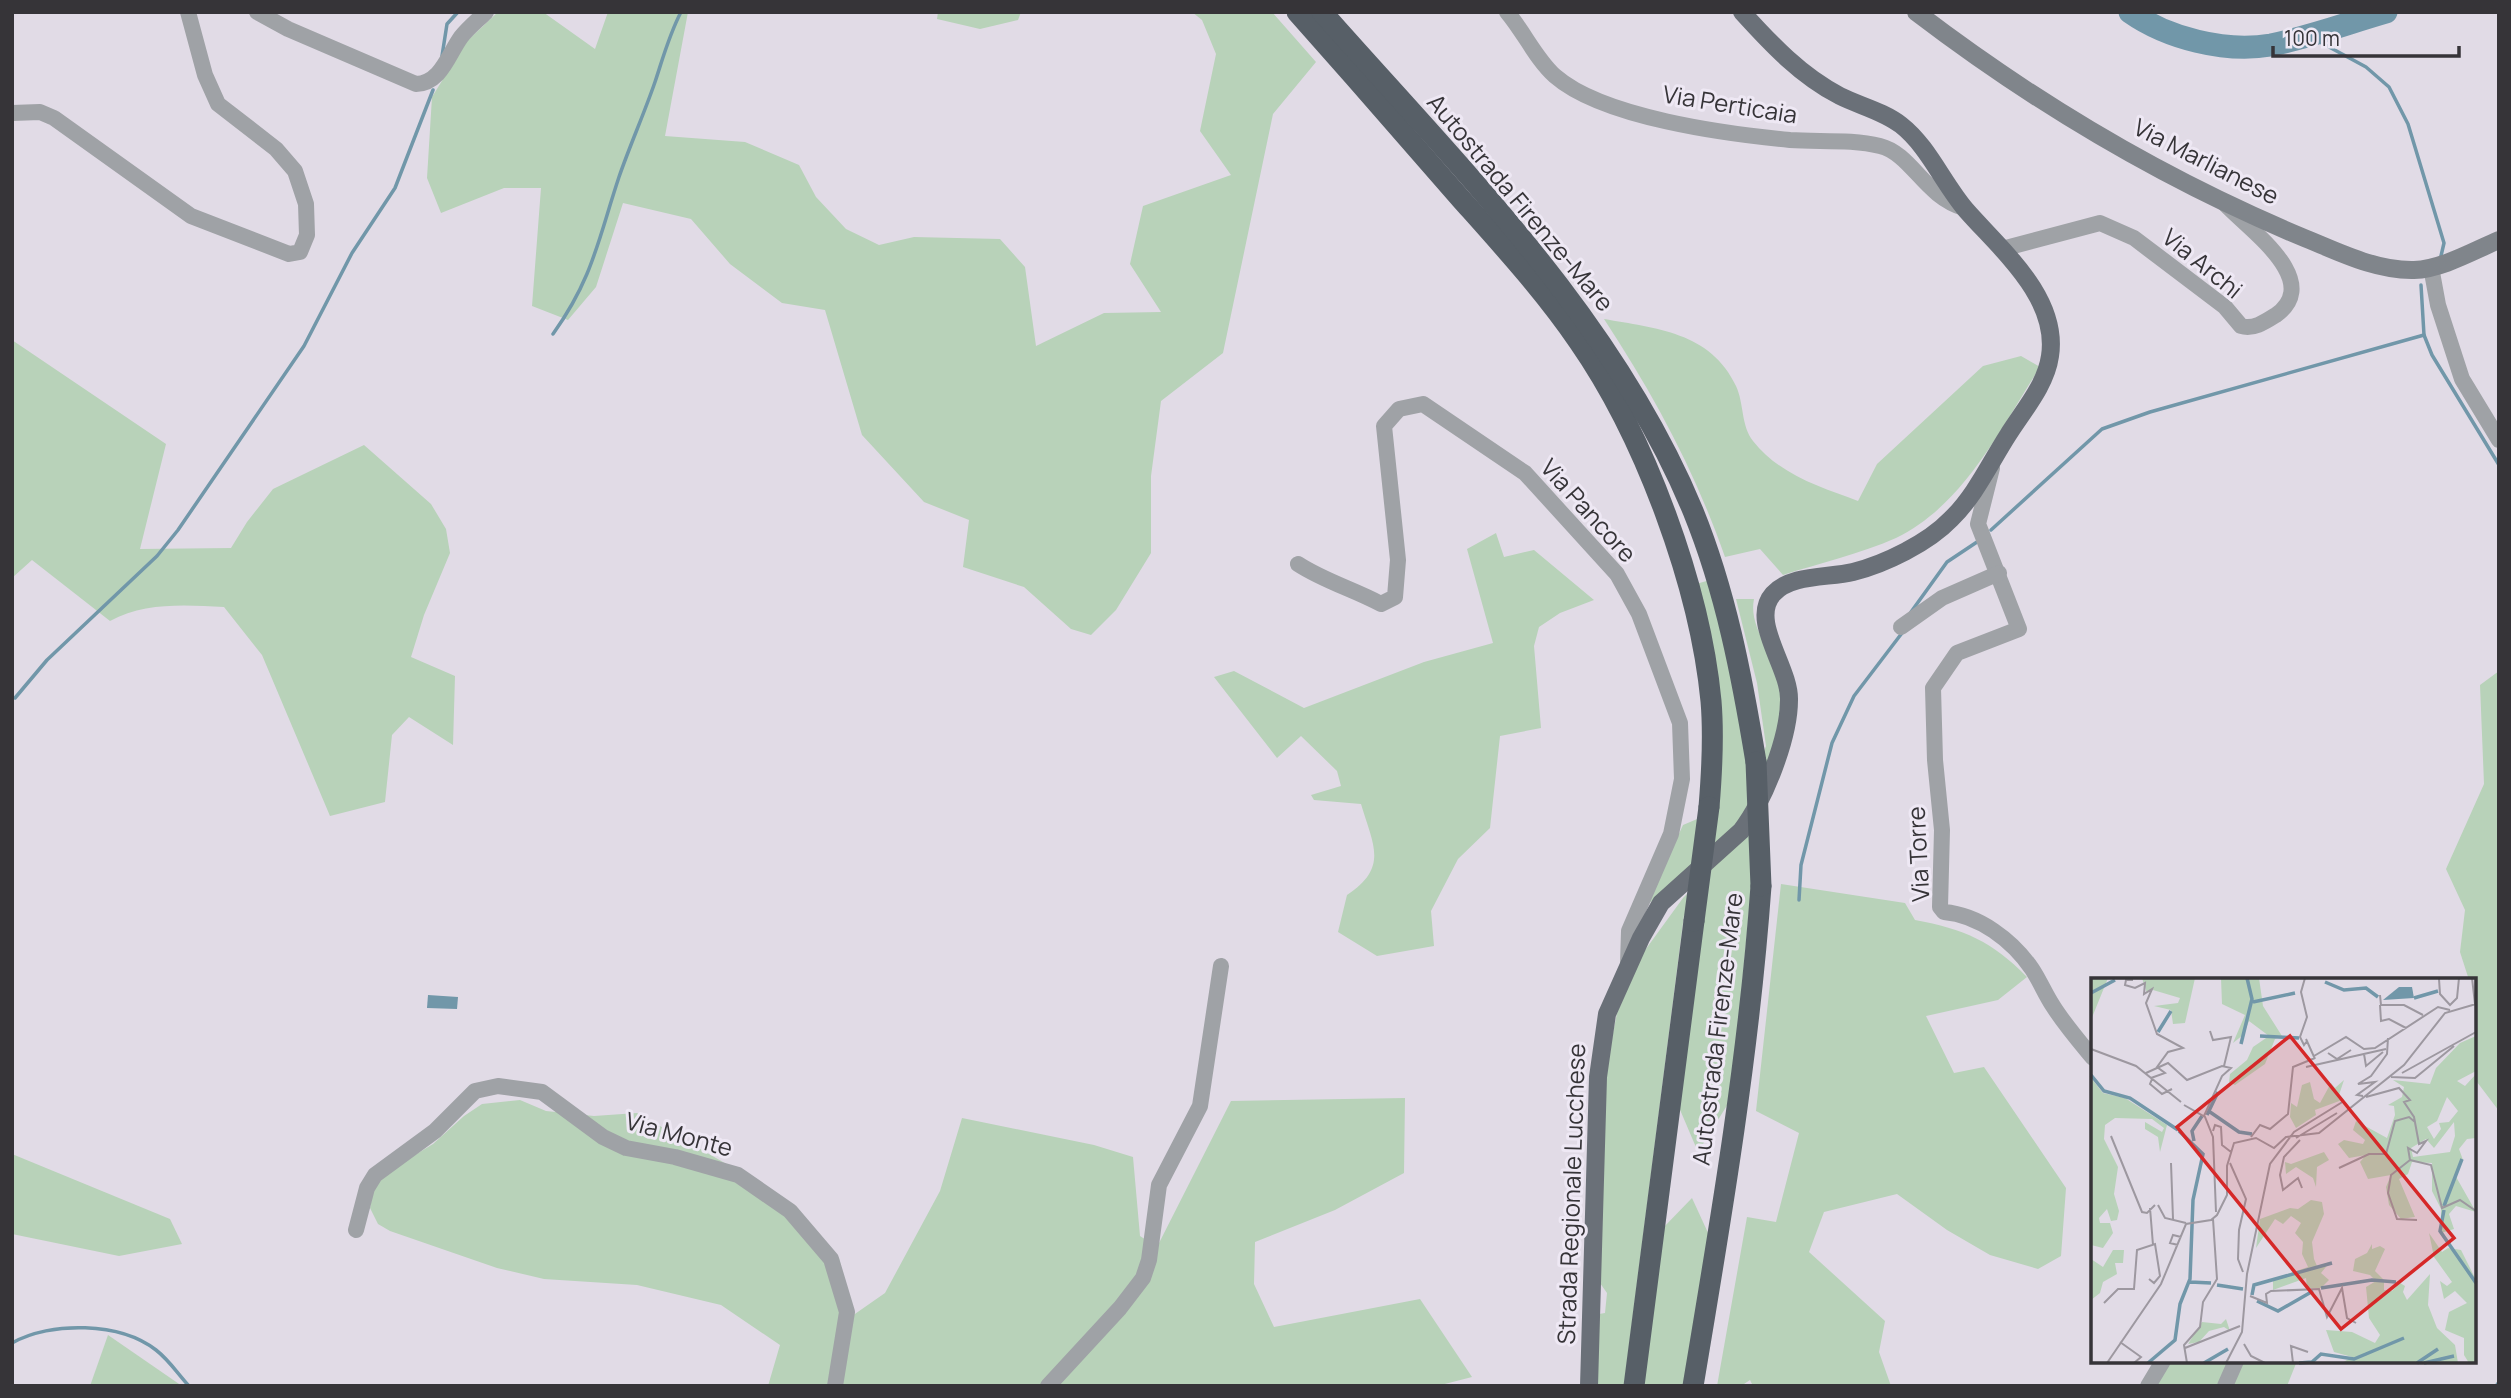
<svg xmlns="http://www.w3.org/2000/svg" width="2511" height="1398" font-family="Manrope,sans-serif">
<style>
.green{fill:#b8d2b9}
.water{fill:#7197a9}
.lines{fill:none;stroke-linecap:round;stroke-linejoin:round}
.stream{stroke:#7197a9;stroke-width:3.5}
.river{stroke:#7197a9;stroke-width:23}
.street{stroke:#9fa2a6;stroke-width:16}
.secondary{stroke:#80858b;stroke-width:18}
.primary{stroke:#6a7078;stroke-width:18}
.highway{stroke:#575f67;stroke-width:21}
.highway-bridge{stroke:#575f67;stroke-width:21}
.labels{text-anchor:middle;stroke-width:6;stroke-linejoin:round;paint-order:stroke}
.street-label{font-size:24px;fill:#363438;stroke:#eee8f4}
.inset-river{fill:none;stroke:#7197a9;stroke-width:3.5}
.inset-road{fill:none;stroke:#9d98a0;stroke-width:2}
.view{fill:#d62828;fill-opacity:0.15;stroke:#d62828;stroke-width:3.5}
.inset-edge{fill:none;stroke:#363438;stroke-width:3.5}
</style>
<rect width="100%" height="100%" fill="#e1dbe6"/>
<g class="green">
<polygon points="498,12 543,12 595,49 608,12 688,12 665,136 745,142 799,165 816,197 846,229 879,245 914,237 1000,239 1025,267 1036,346 1104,313 1161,312 1130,264 1143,206 1231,175 1200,131 1216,54 1202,20 1192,12 1272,12 1316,62 1273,114 1223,353 1161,401 1151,476 1151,553 1116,610 1091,635 1071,629 1024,587 963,567 969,520 924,502 862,435 825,310 782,303 730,264 691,219 623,203 596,287 568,320 532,306 541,188 504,188 441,213 427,178 432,97 466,42"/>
<polygon points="938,12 1021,12 1018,20 980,29 937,19"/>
<path d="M1604,319C1655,328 1711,332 1736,386C1744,403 1741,426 1753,441C1780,475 1820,487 1858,501L1877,464L1983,366L2021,356L2040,367C2001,428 1964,505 1896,538C1860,554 1820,563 1783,575L1760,549L1725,557C1694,469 1655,397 1604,319Z"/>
<path d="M12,340L166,444L140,549L231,548L247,522L273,489L364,445L431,504L446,529L450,553L424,615L411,657L455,676L453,745L409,717L392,735L385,802L330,816L262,655L224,607C185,605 145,602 110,621L32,560L12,578Z"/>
<path d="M1496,533L1504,557L1534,550L1594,600L1560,613L1539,627L1534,646L1541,728L1500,736L1490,828L1458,859L1431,911L1434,946L1377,956L1338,932L1347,895C1389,867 1373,845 1361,804L1314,800L1311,795L1341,786L1337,771L1301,736L1277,758L1214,677L1234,671L1304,708L1424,662L1493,643L1467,549Z"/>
<path d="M1710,580L1725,633L1751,785L1766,746L1757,683L1736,599H1754C1748,629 1775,652 1780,680C1787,726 1761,796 1731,831C1706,858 1674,882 1646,906L1683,825L1716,811L1696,584Z"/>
<polygon points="2499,671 2499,1111 2474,1078 2474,980 2469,980 2460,952 2465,910 2446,869 2484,784 2480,685"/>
<polygon points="1752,828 1752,880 1731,1099 1698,1152 1678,1105 1701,917 1684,915 1624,1386 1597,1386 1599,1314 1605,1313 1607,1293 1600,1283 1606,1068 1617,1013 1643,953 1683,898"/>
<path d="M1781,884L1905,903L1915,920C1964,929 1992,941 2027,977L1998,1000L1926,1016L1954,1073L1984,1067L2066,1188L2061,1256L2038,1269L1990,1255L1947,1230L1897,1194L1824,1212L1809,1252L1885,1321L1879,1352L1891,1386H1753L1750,1380L1741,1386H1717L1747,1217L1776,1222L1799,1133L1756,1111Z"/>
<polygon points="1405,1098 1404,1173 1335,1210 1255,1242 1254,1284 1274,1327 1420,1299 1472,1377 1437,1386 768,1386 780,1345 721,1305 637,1285 544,1279 497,1268 390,1231 378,1224 370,1208 374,1186 387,1172 433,1144 464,1116 482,1104 520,1100 546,1111 594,1116 637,1113 730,1166 839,1258 852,1316 885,1293 940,1191 962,1118 1094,1145 1133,1157 1140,1236 1157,1247 1231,1101"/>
<polygon points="12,1154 170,1219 182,1244 119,1256 12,1234"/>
<polygon points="1692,1198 1709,1235 1686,1386 1642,1386 1662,1229"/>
<polygon points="108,1335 182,1386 90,1386"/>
<polygon points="2169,1361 2230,1361 2219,1386 2155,1386"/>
<polygon points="2241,1361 2297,1361 2287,1386 2230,1386"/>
</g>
<polygon class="water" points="428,995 458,997 457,1009 427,1008"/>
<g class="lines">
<g class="stream">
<polyline points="2307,35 2366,67 2389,87 2408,124 2444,243 2441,256"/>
<polyline points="442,56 447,24 458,12"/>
<polyline points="2421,285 2424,335 2432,355 2499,465"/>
<path d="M553,334C593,278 598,240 619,177C630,145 644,114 655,82C663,58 669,35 681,12"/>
<polyline points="1991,530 2102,429 2150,412 2424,335"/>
<polyline points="1911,612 1947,562 1977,542"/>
<polyline points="15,698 47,660 157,556 178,530 304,346 352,253 395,188 433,90"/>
<polyline points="1799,900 1801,865 1832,743 1854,696 1902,633"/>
<path d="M12,1343C51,1321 120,1322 156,1350C169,1360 178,1374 189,1386"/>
<polyline points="2496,1386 2499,1382"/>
</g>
<path class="river" d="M2130,12C2167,38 2225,53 2271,45C2310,37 2348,23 2386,12"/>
<g class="street">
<path d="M257,12L288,29L416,84C441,83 448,55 461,37C468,28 478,20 486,12"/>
<path d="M1507,12C1524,32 1536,59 1555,76C1603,118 1727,134 1790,140C1819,142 1852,139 1880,146C1912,154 1924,196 1964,208"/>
<polyline points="12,113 40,112 54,118 191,216 289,254 300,252 307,235 306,204 295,171 276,149 218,104 205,75 188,12"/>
<path d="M2002,249L2100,223L2134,238L2225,307L2241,326C2253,330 2265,322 2276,315C2323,281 2251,231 2226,205"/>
<polyline points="2431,267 2438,305 2462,379 2499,440"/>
<path d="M1992,468L1978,524L2019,629L1957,653L1933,688L1935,760L1942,830L1940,907L1944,912C1979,915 2012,940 2032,969C2040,981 2045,994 2053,1006C2065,1025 2079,1041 2093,1058"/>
<path d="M1298,564C1324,581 1353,589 1381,604L1395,597L1398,560L1384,426L1399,409L1423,404L1525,473L1617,574L1639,614L1680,723L1682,779L1671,834L1629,931L1628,964"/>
<polyline points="1901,627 1942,598 1999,573"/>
<polyline points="356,1230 367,1188 375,1175 435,1131 475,1091 498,1086 542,1092 603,1137 626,1148 675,1157 738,1175 790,1211 831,1259 847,1312 835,1386"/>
<polyline points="1048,1386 1120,1308 1143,1278 1149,1260 1159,1185 1200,1106 1221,966"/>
<polyline points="2148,1386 2163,1361"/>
<polyline points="2225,1386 2236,1361"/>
</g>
<path class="secondary" d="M1916,12C2034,102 2165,180 2302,237C2337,251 2375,271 2414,270C2442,269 2473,251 2499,240"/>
<path class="primary" d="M1589,1386L1598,1077L1607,1014L1641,938L1661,903L1741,831C1764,801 1789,738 1789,700C1790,667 1749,621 1773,594C1791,574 1828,578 1853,572C1885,564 1928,543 1951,519C1975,496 1990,463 2008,435C2023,411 2046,385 2050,356C2059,297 2000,249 1966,210C1943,183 1928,146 1901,125C1883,111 1860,106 1840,96C1801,76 1771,44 1742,12"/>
<g class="highway">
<path d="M1297,12C1352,74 1407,137 1461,199C1502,245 1544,291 1579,342C1645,437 1700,586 1711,701C1714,736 1712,771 1709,807"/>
<path d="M1322,12C1458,166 1613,318 1693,511C1726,592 1742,677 1756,762"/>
<polyline points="1634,1386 1694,921"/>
<path d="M1693,1386C1721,1219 1749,1054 1761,886"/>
</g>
<g class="highway-bridge">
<polyline points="1756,762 1761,886"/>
<polyline points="1694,921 1709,807"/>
</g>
</g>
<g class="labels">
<g class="street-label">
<text transform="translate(1730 105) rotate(9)" y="8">Via Perticaia</text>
<text transform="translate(2206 162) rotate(27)" y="8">Via Marlianese</text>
<text transform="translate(1520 203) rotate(50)" y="8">Autostrada Firenze-Mare</text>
<text transform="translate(2202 264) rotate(39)" y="8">Via Archi</text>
<text transform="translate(1588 511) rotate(48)" y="8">Via Pancore</text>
<text transform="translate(1919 854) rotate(-93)" y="8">Via Torre</text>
<text transform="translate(1718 1029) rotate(-83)" y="8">Autostrada Firenze-Mare</text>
<text transform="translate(679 1135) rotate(15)" y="8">Via Monte</text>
<text transform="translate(1572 1194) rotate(-88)" y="8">Strada Regionale Lucchese</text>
</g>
</g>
<g transform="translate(2091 978)">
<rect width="385" height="385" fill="#e1dbe6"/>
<path d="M0,0H17L0,42ZM51,0H104L94,45L82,46L80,32L63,28L87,25L89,20L62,12L56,15ZM130,0H168L172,28L191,58L184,61L174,86L144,107L138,104L139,96L156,82L162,69L178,58L158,43L152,57L142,65L154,37L131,26ZM385,58V93L366,103L374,108L385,96V160L376,161L368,171L372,182L364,197L385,234L365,228L358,236L363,251L350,255V231L341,213V185L321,184L317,196L308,201L324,239L310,241L298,227L295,209L300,197L277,201L269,184L275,177L258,180L247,166L253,162L272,166L274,162L262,152L265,143L296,160L304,137L303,128L297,127L311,119L313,109L302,102L339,106L345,90L369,65ZM356,119L367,133L358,144L348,145L350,151L343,161L336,149L346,143ZM363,144L364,158L359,174L322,179L320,170L335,161L343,170ZM0,100L12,115L34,120L76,147L69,174L67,159L54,151V144L71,154L73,150L61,141L24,140L14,147L13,161L27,189L23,216L28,233L26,242L20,243L16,231L8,240L9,245H19L22,255L12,270L0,267ZM253,102L247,120L251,122L224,132L225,137L205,150L199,139L200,125L206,129L211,107L219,104L223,121L229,125L240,105L244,110ZM233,174L238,182L226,189L225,209L222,200L205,189L195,196L194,184L200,186ZM220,222L231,224L233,236L221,264L223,281L226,288L239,284L230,295L238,302L230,310H216L215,300L182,312V301L217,289L211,276L212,264L204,255L210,245L200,238L192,246L184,241L165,270L169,241L199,230L207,231ZM338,255L351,274L357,270L370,272L385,302V385H378L373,377V360L354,352L358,334L376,325L364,313L353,321L349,303L356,308L361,304L343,279ZM281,266V271L289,268L294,271L284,293L293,302V312L301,313L309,305L314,308L312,314L316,322L339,296L337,327L346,350L364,367L367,385H251L261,379L243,374L235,352L261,354L284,365L289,357L278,340L275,309L285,303L279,297L262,293L264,281L276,275ZM22,272H33L32,285H24L26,296L12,304L9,315L0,322V281L12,289ZM135,341L139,353L133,349L118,353L108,364L97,366L111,344L130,346Z" fill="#b8d2b9" fill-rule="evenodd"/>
<path d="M308,9H321L323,20L292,22Z" fill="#7197a9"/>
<path class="inset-river" d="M234,4L253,12L275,10L287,19M0,15L24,2M323,20L347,13M162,24L204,15M67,54L80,33M169,58L208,60M150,66L161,21L156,0M0,97L13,113L39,120L87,152M119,134L148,154L161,156M116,137L127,114M103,163L101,153L111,138M353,228L371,181M353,232L349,253L385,305M99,304L120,305M126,307L152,311M230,310L281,302L305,304M161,317L163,307L241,285M166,323L187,333L222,313M57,385L84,362L89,326L99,301L102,222L112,176L88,153M113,385L137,371M208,385L221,384L230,376L263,381L313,360M326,385L347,371M333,385L363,378"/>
<path class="inset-road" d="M214,0L210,14L216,39L209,59L213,67L216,63M381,0L384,26M348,1L349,16L359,27L366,20L368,0M42,2H35L34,7L44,10L54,5L53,16L61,11L55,25L66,56L92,70L77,74L66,89L74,95L60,100M289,17L290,27H313L332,37M289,27L290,43L298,41L315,50M119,53L122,62L140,59L133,88M215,61L224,81M0,71L45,88L90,124M237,75L246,81L260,72M273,76L275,88L292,74M223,78L255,59L273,71L284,70L347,29L359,32M215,89L295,71M55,95L77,85L96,102L131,88L140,90L131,98L113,138M311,95L385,54M300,99L324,100L363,68M61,101L59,106L71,116L81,111M272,118L266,117L284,104L267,106L280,98L296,76L297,60M275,119L308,110L319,122L313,124L323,139L328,166L335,163L326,175L317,170L319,182M93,127L114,139L122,159L125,234M122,153L124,147L130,149L131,167L140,174M20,158L51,234L56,235L64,227M160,159L169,147L179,151L197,136L202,89L224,80M205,160L246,135M209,162L193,179L189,197L192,212L207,200L211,210M319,182L340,187L351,230L369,222L385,233M319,182L300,197L297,215L306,241L326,242M80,185L82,241M139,185L155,221L148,252L147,281L152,294M248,190L278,176H295L304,143L318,139L324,144M67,227L74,240L95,245M59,230L62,267M87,267L79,265L82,257L90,259M159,318L176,325L175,316L180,313L228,311L236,339L251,310L256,340L265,345M13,325L27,311H43L46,272L64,266L69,298L63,305L58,301M29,364L50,379L43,385M153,366L160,378L174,385M94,370L149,348M16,385L70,306L95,246L120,242L126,237L136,217V188L143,165L165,160L183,170L195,159L228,155L313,87L354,35L385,26M96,385L93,367L109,349L112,324L126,301L122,241M135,385L151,354L156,296L179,186L203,154L253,123M202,385L200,368L217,374"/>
<path class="view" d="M199,58L363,260L250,351L86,149Z"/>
<rect width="385" height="385" class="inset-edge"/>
</g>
<rect width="2511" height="1398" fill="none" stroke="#363438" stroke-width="28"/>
<path d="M2273 46v10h186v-10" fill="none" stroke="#363438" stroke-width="3.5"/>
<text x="2284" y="46" font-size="21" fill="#363438" stroke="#eee8f4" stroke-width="5" paint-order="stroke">100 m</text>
</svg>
